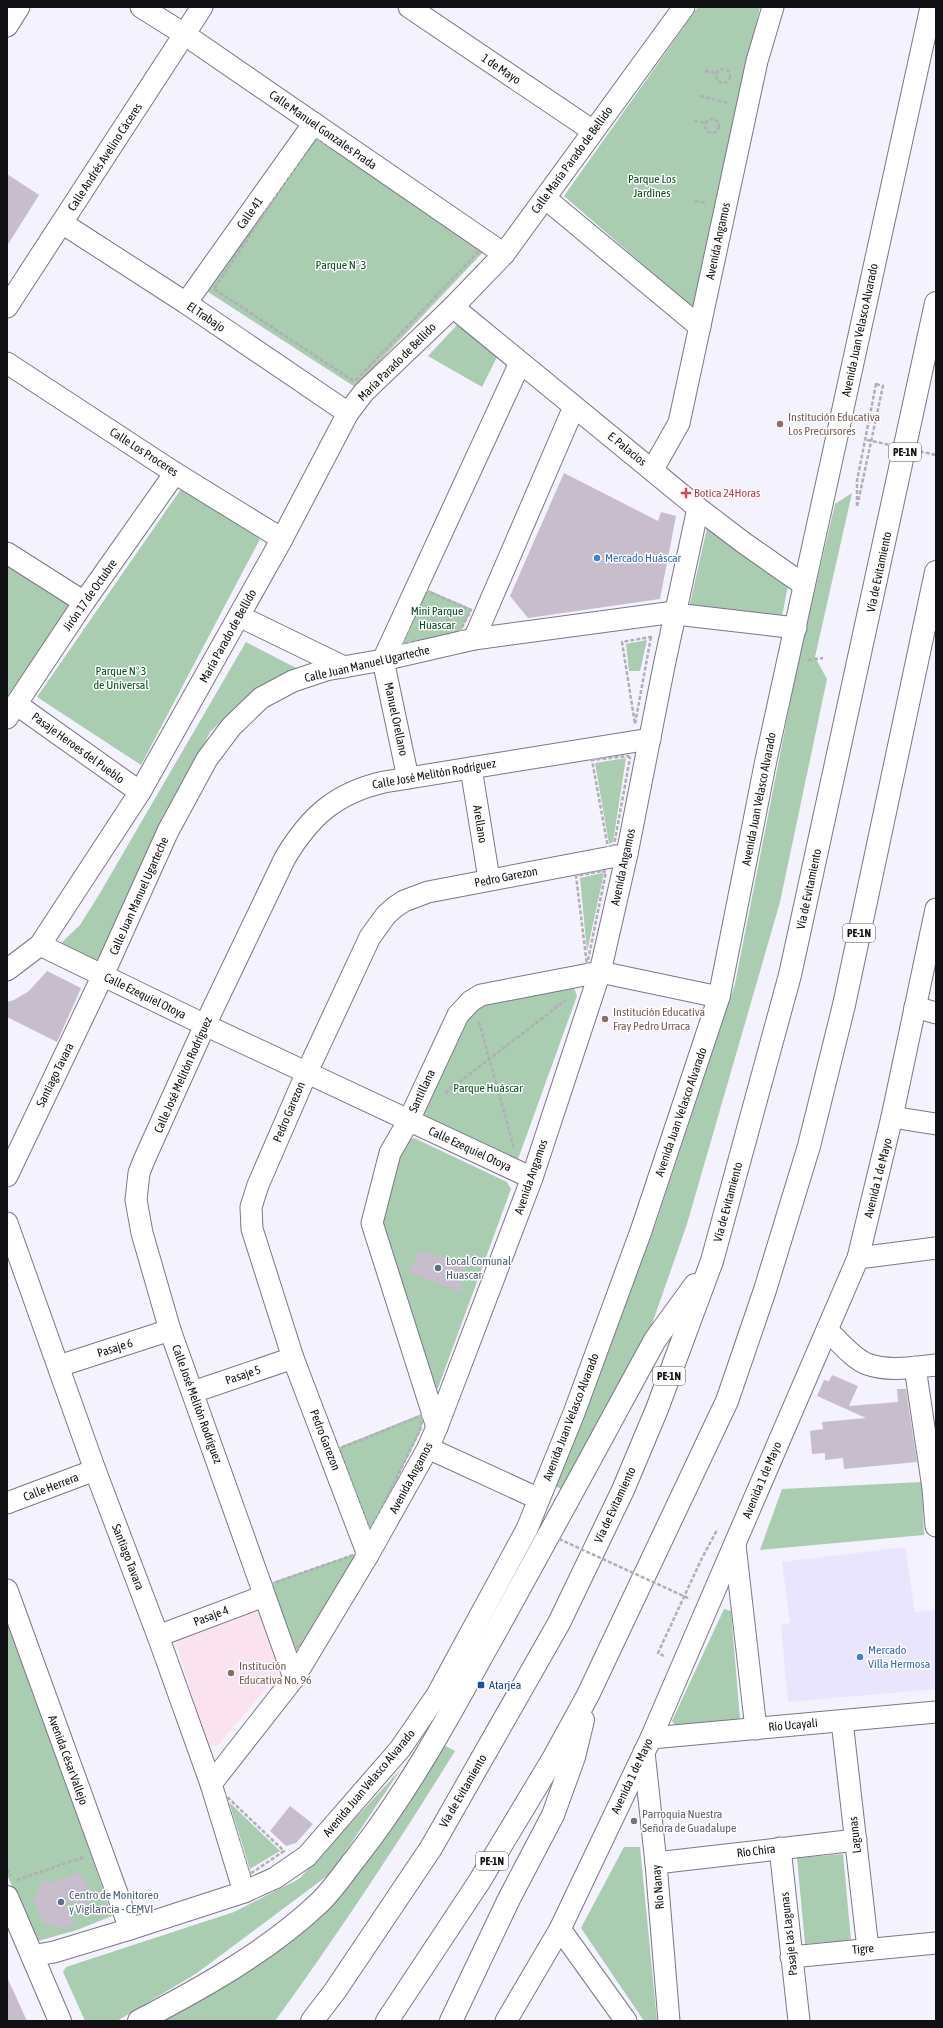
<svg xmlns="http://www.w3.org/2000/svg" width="943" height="2028" font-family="'Asap Condensed',sans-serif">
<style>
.built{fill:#eae5fe}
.education{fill:#fae2ee}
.green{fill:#aaccb0}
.building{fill:#c8bdcc}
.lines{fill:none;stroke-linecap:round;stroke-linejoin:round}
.minor-casing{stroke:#7b7787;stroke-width:23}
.major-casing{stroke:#7b7787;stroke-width:24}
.highway-casing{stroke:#7b7787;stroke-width:24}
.path{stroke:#b0aeb7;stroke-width:2.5;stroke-dasharray:4 2;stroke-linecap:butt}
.minor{stroke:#fff;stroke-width:21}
.major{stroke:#fff;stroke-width:22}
.highway{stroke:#fff;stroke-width:22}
.path-bridge{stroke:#b0aeb7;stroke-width:2.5;stroke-dasharray:4 2;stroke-linecap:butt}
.education-dot{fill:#8d6e63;stroke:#fff;stroke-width:1.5}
.health-dot{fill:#e0444e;stroke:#fff;stroke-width:1.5}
.shop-dot{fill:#3f7fe0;stroke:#fff;stroke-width:1.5}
.service-dot{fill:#5c6f8a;stroke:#fff;stroke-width:1.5}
.transit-dot{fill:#1a4fb4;stroke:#fff;stroke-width:1.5}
.worship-dot{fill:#6b7280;stroke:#fff;stroke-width:1.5}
.labels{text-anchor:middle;stroke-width:3;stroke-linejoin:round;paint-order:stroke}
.shield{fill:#fff;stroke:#58585b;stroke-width:1}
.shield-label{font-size:11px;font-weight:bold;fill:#111015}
.street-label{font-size:12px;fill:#111015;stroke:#fff}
.park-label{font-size:12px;fill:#054e21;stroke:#fff}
.education-label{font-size:12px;fill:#785e54;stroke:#fff;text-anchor:start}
.health-label{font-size:12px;fill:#be3a42;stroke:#fff;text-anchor:start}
.shop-label{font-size:12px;fill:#366cbe;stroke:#fff;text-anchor:start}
.service-label{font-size:12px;fill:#4e5e75;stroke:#fff;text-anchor:start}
.transit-label{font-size:12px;fill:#164399;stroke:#fff;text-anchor:start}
.worship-label{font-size:12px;fill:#5b616d;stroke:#fff;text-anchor:start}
</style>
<rect width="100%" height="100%" fill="#f4f2fd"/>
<polygon class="built" points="905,1547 915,1612 935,1610 936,1689 788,1702 781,1624 790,1623 782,1562"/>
<polygon class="education" points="258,1607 279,1668 276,1677 217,1746 207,1744 175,1639"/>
<g class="green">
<polygon points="698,7 760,7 693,308 564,196"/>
<polygon points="316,135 486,249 355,387 208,292"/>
<polygon points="458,324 497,357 482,387 428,356"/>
<polygon points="181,489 260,539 141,765 37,697"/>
<polygon points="852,493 815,657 827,679 780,902 687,1224 652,1324 608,1417 565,1491 555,1486 655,1226 735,984 799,658 835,504"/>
<polygon points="712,527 789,581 781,621 689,608 707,528"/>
<polygon points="7,558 74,602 7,697"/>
<polygon points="424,588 472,609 457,638 400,645"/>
<polygon points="647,640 640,671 629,671 626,644"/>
<polygon points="246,642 300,670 257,687 210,732 97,961 60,944 80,925 100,893"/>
<polygon points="626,758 613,842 609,844 595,763"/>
<polygon points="602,873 604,873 587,952 580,878"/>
<polygon points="574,988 577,996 518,1159 417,1115 464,1018 475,1007 507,996"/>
<polygon points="414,1138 507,1182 511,1189 438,1388 433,1390 378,1212 405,1142"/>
<polygon points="424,1413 421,1430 370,1533 337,1448"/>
<polygon points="922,1482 924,1535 760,1550 782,1489"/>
<polygon points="357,1553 359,1560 303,1651 297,1650 287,1646 267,1584"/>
<polygon points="724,1609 731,1611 740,1719 677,1728 672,1721"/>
<polygon points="7,1611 112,1916 77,1930 38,1941 7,1875"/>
<path d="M442,1744L455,1751C398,1843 339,1933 275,2021H159L261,1961Z"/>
<polygon points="401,1769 331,1873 197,1973 117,2021 85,2021 63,1972 66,1967 234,1912 299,1879"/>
<polygon points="229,1802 280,1851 250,1869"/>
<polygon points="624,1847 640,1847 657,2021 644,2021 581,1928"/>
<polygon points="843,1854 851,1940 805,1944 797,1858"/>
</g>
<g class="building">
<polygon points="7,174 39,195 7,246"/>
<polygon points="564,473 658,521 661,512 676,516 660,599 528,618 510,596"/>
<polygon points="47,971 81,988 57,1042 7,1017 7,1002 14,1000 29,991"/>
<polygon points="420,1251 466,1265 460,1292 408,1272"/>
<polygon points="832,1375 858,1386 849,1406 898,1402 897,1389 906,1389 917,1462 844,1469 843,1458 825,1460 825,1453 812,1454 810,1431 823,1429 822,1422 866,1418 817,1396 824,1380 829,1381"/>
<polygon points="290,1806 313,1824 296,1843 286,1846 270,1831"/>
<polygon points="77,1873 83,1877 91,1891 87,1904 64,1902 75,1926 56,1928 41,1921 34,1900 43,1880 54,1882"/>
<polygon points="7,1977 27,2021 7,2021"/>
</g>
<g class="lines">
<defs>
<g id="minor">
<polyline points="141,7 184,34 504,254"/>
<polyline points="409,7 593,131"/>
<polyline points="7,26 19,7"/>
<polyline points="545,198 700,327"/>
<polyline points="62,223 186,303 348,413"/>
<polyline points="186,303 314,123"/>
<polyline points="7,307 202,7"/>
<polyline points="453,307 698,508 744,543 804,585"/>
<polyline points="7,363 175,473 282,539"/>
<polyline points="653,469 679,423 757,61 773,7"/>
<polyline points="7,553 84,602"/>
<polyline points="239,616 344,667"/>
<polyline points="474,639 574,407"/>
<polyline points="16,704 140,792"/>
<polyline points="7,718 84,602 175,473"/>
<polyline points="471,768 489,879"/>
<polyline points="408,778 383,660 520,363"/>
<polyline points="40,945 205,1025 532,1178"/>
<polyline points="7,970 40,945 140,792 282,539 348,413 364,392 453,307 504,254 684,7"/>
<polyline points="915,1007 936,1013"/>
<polyline points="892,1117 936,1124"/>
<polyline points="7,1176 103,975 168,831 207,759 231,727 261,698 293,681 326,670 383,660 474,639 667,613 796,628"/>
<polyline points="7,1223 95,1470 158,1636 211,1784 244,1892"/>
<polyline points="858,1258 936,1248"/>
<path d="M827,1330C839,1341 852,1358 867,1364C888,1372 915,1367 936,1365"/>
<polyline points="59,1366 170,1330"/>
<polyline points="915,1367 933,1488 936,1526"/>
<polyline points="193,1392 293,1358"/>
<polyline points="437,1427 372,1223 390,1153 409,1120 458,1015 471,1001 481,995 600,972 719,997"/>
<polyline points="428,1448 539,1499"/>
<polyline points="7,1503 95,1470"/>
<polyline points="735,1545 756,1729"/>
<polyline points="368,1555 293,1358 252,1229 251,1207 258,1185 307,1072 370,937 386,915 395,907 404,901 428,892 627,854"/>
<polyline points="7,1590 130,1929"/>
<polyline points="158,1636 264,1596"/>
<path d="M294,1678L170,1330L142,1233L136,1200L139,1173L144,1160L205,1025L285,858C310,816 336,793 384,782L650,739"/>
<polyline points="842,1721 868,1949"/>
<polyline points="651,1738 936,1712"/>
<polyline points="644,1752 656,1863 669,2021"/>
<polyline points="211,1784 294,1678 368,1555 428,1448 437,1427 532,1178 600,972 627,854 664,666 698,508"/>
<polyline points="780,1848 799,2021"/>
<polyline points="656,1863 856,1840"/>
<polyline points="560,1929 626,2021"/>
<polyline points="32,1956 54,1952 130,1929 244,1892 275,1878 307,1856 400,1749 437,1695 527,1529 574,1413 641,1231 719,997 766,760 931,7"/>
<polyline points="791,1957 936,1943"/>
<polyline points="506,2021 560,1929 651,1738 858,1258 892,1117 936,909"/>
</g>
<polyline id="major" points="7,1897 60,2021"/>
<g id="highway">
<path d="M139,2021C202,1988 267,1952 319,1903C332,1891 343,1874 355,1859C403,1798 441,1731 478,1663C538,1556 596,1448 655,1340L695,1285"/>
<polyline points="312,2021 335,1991 431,1848 559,1623 623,1490 657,1409 712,1261 790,975 936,303"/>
<polyline points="387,2021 479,1882 553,1759 588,1695 727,1401 765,1290 809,1146 844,1005 936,572"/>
<polyline points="451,2021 509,1899 553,1815 574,1757 583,1720"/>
</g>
</defs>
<use href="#minor" class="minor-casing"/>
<use href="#major" class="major-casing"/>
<use href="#highway" class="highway-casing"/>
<g class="path">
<circle cx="723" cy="76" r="7"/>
<polyline points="705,71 717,73"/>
<polyline points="700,96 728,103"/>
<circle cx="712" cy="126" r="7"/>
<polyline points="694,121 706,123"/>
<polygon points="317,138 479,239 480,250 357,379 352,380 214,289 314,139"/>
<polyline points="695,201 706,203"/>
<polygon points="876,384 883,386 857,507 857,481"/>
<polygon points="425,590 471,610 457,637 402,644"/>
<circle cx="441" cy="617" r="8"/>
<polyline points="449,616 464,608"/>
<polyline points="427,628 435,623"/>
<polygon points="651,637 635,724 622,642"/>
<polyline points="808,660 823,658"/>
<polygon points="628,756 630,758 614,845 608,848 592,760"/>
<polygon points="602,871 606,872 587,965 576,876"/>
<polyline points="479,1022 514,1148"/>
<polyline points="445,1093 566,1000"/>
<polygon points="423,1415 420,1430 370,1532 338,1449"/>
<polygon points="356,1554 358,1560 303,1649 288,1645 268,1585"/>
<polyline points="664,1656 658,1653 701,1560 717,1530"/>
<polygon points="223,1793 284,1851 250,1874"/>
<polyline points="7,1869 11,1876"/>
<polyline points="17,1880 84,1857"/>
</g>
<use href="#minor" class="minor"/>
<use href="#major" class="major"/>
<use href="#highway" class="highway"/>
<g class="path-bridge">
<polyline points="867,440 936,455"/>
<polyline points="559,1539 690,1599"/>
</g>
</g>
<g class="education-dot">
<circle cx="780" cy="424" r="4"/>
<circle cx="605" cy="1019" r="4"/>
<circle cx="231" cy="1673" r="4"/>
</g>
<path class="health-dot" d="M684 487h4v4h4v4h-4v4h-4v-4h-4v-4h4z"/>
<g class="shop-dot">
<circle cx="597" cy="558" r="4"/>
<circle cx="860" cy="1657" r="4"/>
</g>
<g class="service-dot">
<circle cx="438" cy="1268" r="4"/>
<circle cx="61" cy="1902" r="4"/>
</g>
<rect class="transit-dot" x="477" y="1681" width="8" height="8" rx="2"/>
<circle class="worship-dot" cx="634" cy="1821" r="4"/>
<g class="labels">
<g class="shield">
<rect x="889" y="443" width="32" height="18" rx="3"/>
<rect x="843" y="924" width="32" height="18" rx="3"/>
<rect x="653" y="1367" width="32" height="18" rx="3"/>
<rect x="476" y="1852" width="32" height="18" rx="3"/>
</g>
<g class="shield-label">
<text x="905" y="456">PE-1N</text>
<text x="859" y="937">PE-1N</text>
<text x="669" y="1380">PE-1N</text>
<text x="492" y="1865">PE-1N</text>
</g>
<g class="street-label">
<text transform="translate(501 69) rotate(34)" y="4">1 de Mayo</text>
<text transform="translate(323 130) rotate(35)" y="4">Calle Manuel Gonzales Prada</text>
<text transform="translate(105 157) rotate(-57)" y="4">Calle Andrés Avelino Cáceres</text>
<text transform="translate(572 160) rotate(-54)" y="4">Calle María Parado de Bellido</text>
<text transform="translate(250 213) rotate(-55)" y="4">Calle 41</text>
<text transform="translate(718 241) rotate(-78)" y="4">Avenida Angamos</text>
<text transform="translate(206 317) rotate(34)" y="4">El Trabajo</text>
<text transform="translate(860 330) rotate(-78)" y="4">Avenida Juan Velasco Alvarado</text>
<text transform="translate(397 362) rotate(-45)" y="4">María Parado de Bellido</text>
<text transform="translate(627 449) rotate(39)" y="4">E. Palacios</text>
<text transform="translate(144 452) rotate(33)" y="4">Calle Los Proceres</text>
<text transform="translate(879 572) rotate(-78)" y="4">Vía de Evitamiento</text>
<text transform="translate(90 595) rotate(-55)" y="4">Jirón 17 de Octubre</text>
<text transform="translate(228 636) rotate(-61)" y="4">María Parado de Bellido</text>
<text transform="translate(367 664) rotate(-13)" y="4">Calle Juan Manuel Ugarteche</text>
<text transform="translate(396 719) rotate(78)" y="4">Manuel Orellano</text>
<text transform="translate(78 748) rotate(36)" y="4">Pasaje Heroes del Pueblo</text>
<text transform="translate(434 774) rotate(-10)" y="4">Calle José Melitón Rodríguez</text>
<text transform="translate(759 799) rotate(-79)" y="4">Avenida Juan Velasco Alvarado</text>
<text transform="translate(480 824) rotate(81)" y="4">Arellano</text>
<text transform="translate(623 867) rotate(-78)" y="4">Avenida Angamos</text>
<text transform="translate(506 877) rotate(-11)" y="4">Pedro Garezon</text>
<text transform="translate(809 889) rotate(-78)" y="4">Vía de Evitamiento</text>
<text transform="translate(139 896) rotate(-66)" y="4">Calle Juan Manuel Ugarteche</text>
<text transform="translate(145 996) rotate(26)" y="4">Calle Ezequiel Otoya</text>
<text transform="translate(55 1075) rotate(-64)" y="4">Santiago Tavara</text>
<text transform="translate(183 1075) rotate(-66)" y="4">Calle José Melitón Rodríguez</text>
<text transform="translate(422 1091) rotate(-65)" y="4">Santillana</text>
<text transform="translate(289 1112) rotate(-67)" y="4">Pedro Garezon</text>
<text transform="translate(681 1112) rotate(-71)" y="4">Avenida Juan Velasco Alvarado</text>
<text transform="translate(470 1149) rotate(25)" y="4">Calle Ezequiel Otoya</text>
<text transform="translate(531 1177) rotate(-71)" y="4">Avenida Angamos</text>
<text transform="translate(878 1178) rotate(-76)" y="4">Avenida 1 de Mayo</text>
<text transform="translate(728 1202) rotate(-75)" y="4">Vía de Evitamiento</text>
<text transform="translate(115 1348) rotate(-18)" y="4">Pasaje 6</text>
<text transform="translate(243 1375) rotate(-19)" y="4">Pasaje 5</text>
<text transform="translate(197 1404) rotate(70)" y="4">Calle José Melitón Rodríguez</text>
<text transform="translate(571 1417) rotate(-69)" y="4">Avenida Juan Velasco Alvarado</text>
<text transform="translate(325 1440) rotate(69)" y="4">Pedro Garezon</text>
<text transform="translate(411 1478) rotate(-62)" y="4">Avenida Angamos</text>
<text transform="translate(762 1480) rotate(-67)" y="4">Avenida 1 de Mayo</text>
<text transform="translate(51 1487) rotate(-21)" y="4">Calle Herrera</text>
<text transform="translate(615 1505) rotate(-65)" y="4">Vía de Evitamiento</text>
<text transform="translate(128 1557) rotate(69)" y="4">Santiago Tavara</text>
<text transform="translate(211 1616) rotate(-21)" y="4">Pasaje 4</text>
<text transform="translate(793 1725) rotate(-5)" y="4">Río Ucayali</text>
<text transform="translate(68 1760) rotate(70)" y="4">Avenida César Vallejo</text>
<text transform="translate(632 1776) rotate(-65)" y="4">Avenida 1 de Mayo</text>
<text transform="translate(369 1783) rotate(-50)" y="4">Avenida Juan Velasco Alvarado</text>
<text transform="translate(463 1791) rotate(-60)" y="4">Vía de Evitamiento</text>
<text transform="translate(855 1835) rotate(-96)" y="4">Lagunas</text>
<text transform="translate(756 1851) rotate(-7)" y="4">Río Chira</text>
<text transform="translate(658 1887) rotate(-95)" y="4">Río Nanay</text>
<text transform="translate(789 1934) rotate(-96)" y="4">Pasaje Las Lagunas</text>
<text transform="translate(863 1949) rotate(-5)" y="4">Tigre</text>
</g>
<g class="park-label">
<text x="652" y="183">Parque Los<tspan x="652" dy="14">Jardines</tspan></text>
<text x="341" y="269">Parque Nº 3</text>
<text x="437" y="615">Mini Parque<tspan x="437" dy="14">Huascar</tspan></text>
<text x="121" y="675">Parque Nº 3<tspan x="121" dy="14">de Universal</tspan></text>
<text x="488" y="1092">Parque Huáscar</text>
</g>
<g class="education-label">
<text x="788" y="421">Institución Educativa<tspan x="788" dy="14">Los Precursores</tspan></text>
<text x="613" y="1016">Institución Educativa<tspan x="613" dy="14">Fray Pedro Urraca</tspan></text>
<text x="239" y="1670">Institución<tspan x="239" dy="14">Educativa No. 96</tspan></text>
</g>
<g class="health-label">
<text x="694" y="497">Botica 24Horas</text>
</g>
<g class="shop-label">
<text x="605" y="562">Mercado Huáscar</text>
<text x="868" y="1654">Mercado<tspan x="868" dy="14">Villa Hermosa</tspan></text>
</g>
<g class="service-label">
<text x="446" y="1265">Local Comunal<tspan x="446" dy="14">Huascar</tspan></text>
<text x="69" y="1899">Centro de Monitoreo<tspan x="69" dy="14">y Vigilancia - CEMVI</tspan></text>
</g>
<g class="transit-label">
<text x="489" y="1689">Atarjea</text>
</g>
<g class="worship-label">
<text x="642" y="1818">Parroquia Nuestra<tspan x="642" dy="14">Señora de Guadalupe</tspan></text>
</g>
</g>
<rect width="943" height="2028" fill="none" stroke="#111015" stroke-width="16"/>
</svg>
